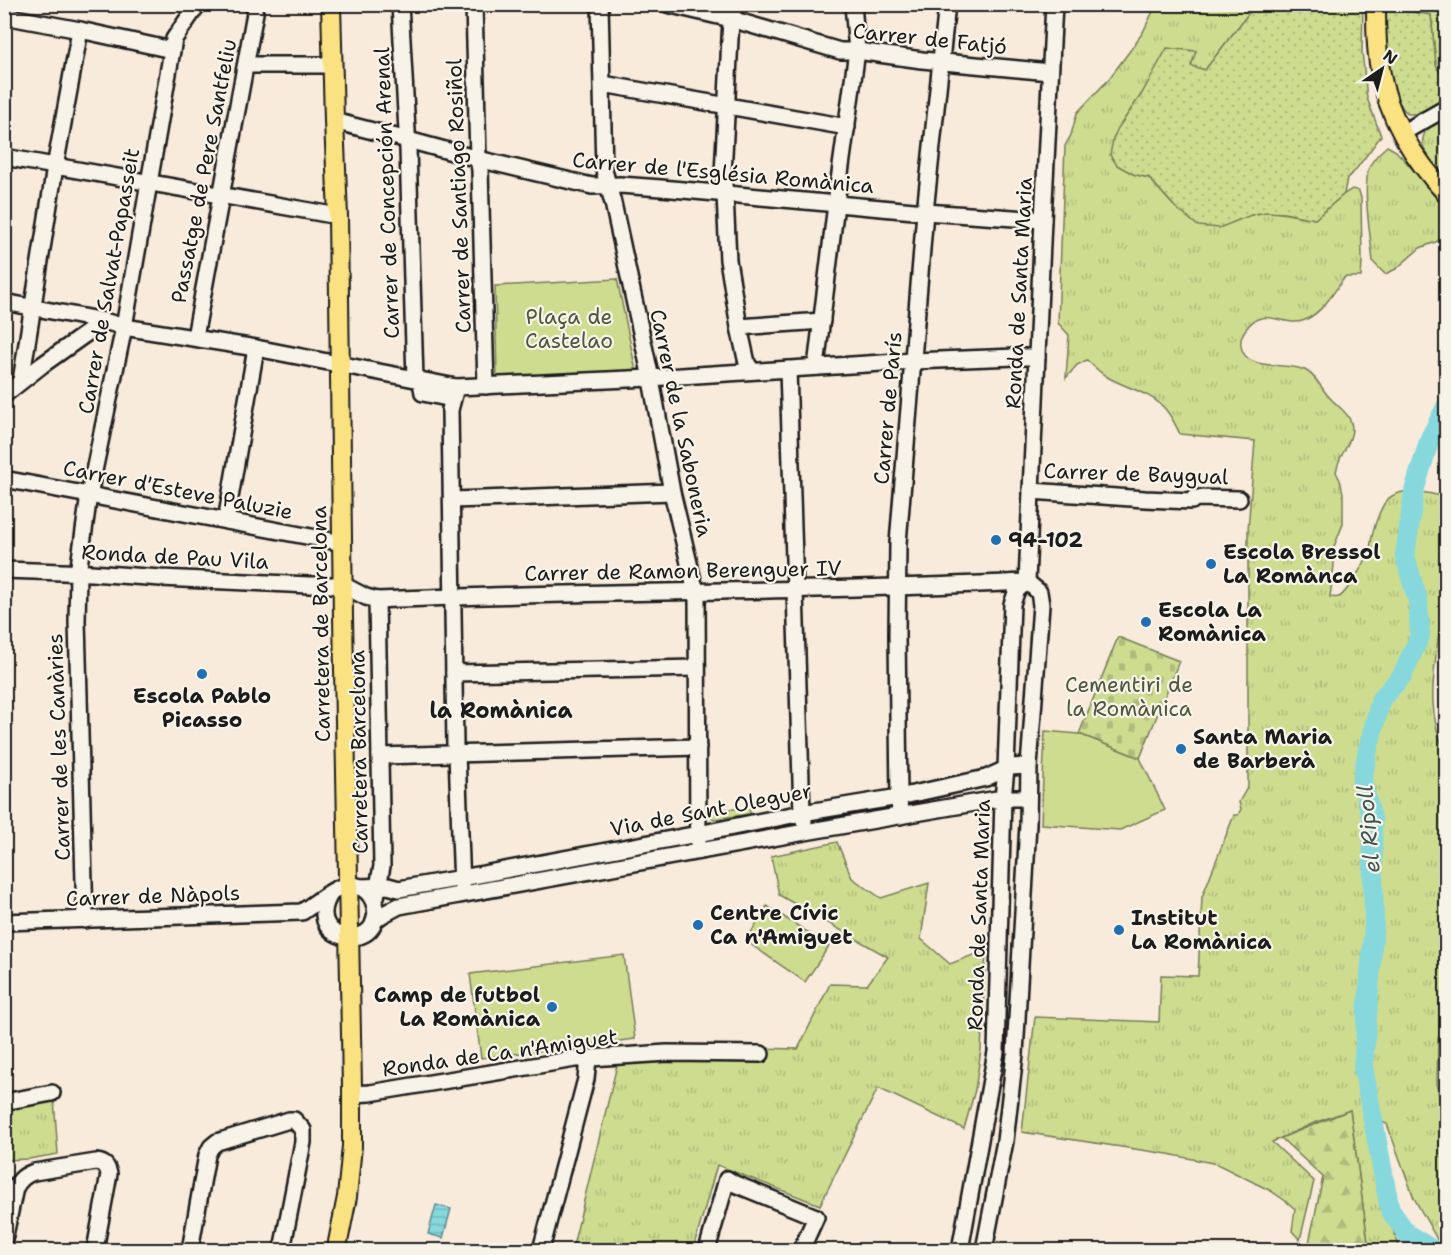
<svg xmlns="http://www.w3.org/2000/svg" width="1451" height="1255" font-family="'Shantell Sans',sans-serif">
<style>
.grass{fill:url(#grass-tufts);stroke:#757c56;stroke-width:1.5}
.forest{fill:url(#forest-firs);stroke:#757c56;stroke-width:1.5}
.cemetery{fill:url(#cemetery-stones);stroke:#757c56;stroke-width:1.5}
.park{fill:#cedc90;stroke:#757c56;stroke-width:1.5}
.garden{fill:url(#garden-dots);stroke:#757c56;stroke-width:1.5}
.water{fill:url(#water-rules);stroke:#5c8d90;stroke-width:1.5}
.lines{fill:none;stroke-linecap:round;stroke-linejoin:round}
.river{stroke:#86d8dd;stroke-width:20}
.minor-casing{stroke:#1c1c1c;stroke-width:20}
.major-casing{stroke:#1c1c1c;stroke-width:22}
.minor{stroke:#f7f3e8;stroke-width:15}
.major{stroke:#fae181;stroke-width:18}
.poi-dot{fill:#1f6fb2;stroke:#f7f3e8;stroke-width:2}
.labels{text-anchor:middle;stroke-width:4.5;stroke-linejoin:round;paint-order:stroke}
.street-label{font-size:21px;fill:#1c1c1c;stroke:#f7f3e8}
.park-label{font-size:21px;fill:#51563f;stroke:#f7f3e8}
.poi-label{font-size:21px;font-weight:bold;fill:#1c1c1c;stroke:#f7f3e8;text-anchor:start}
.neighbourhood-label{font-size:22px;font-weight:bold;fill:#1c1c1c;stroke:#f7f3e8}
.water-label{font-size:22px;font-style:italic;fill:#3c5456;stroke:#f7f3e8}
</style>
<defs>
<pattern id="grass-tufts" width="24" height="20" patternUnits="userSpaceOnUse" patternTransform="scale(1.5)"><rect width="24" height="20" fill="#cedc90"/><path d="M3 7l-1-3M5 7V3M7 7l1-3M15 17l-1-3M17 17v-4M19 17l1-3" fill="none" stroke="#b0bc7c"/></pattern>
<pattern id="forest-firs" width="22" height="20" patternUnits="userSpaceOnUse" patternTransform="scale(1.5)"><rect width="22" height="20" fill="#cedc90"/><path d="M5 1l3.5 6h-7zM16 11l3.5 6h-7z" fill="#b0bc7c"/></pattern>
<pattern id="cemetery-stones" width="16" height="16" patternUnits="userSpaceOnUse" patternTransform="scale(1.5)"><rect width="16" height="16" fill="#cedc90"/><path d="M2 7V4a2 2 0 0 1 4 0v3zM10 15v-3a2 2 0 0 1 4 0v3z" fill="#b0bc7c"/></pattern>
<pattern id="garden-dots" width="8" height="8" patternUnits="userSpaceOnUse" patternTransform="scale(1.5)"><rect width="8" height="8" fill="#cedc90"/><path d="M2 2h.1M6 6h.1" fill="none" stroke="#b0bc7c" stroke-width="1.8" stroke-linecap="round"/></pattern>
<pattern id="water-rules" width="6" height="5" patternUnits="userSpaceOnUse" patternTransform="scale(1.5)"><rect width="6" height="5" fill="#86d8dd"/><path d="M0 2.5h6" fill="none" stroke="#73b9bd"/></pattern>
</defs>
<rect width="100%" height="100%" fill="#f8ebdc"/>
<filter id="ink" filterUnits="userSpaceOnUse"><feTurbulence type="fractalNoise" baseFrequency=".0167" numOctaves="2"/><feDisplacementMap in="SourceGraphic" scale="12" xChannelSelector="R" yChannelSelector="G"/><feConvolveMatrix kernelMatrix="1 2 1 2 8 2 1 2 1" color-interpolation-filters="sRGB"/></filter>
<g filter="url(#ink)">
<g class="grass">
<path d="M1156,5H1255L1205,70L1191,66L1195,51L1141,95L1125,118L1112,154L1117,165L1133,174L1149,178L1172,204L1181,211L1251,215L1266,212H1275L1315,219L1344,194L1352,189L1359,191L1361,198L1362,262L1361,277H1345C1334,292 1323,312 1305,320C1285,329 1263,304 1246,329C1242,334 1240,340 1241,346C1245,373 1287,361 1305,370C1319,378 1321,390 1332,400C1340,408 1352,416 1352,429C1352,440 1344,450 1340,459C1338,463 1337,468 1336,472L1340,480L1343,493V524L1333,549L1334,565L1330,597C1333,597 1337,598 1339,597C1346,594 1365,562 1368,555C1371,548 1371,539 1373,532C1376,521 1382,501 1392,496C1408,486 1430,494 1446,497V543L1440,594L1445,610C1440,622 1439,634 1437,647C1432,685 1428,718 1446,753V1031L1438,1038L1437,1085L1446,1126V1250H1443L1414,1198L1387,1124L1368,1117L1387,1215L1401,1250H1369L1350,1110L1314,1123L1272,1142L1314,1181L1300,1240L1292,1231L1295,1209L1287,1202L1271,1191L1217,1164L1168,1154L1022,1132L1035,1017L1159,1022L1161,975L1198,976L1202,897L1234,815H1238L1241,809L1239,802L1248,786V530L1255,441L1180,434C1176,426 1172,417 1166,410C1152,393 1127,388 1109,378C1100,373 1094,367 1087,360L1077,365L1066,378L1069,335L1058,323L1065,146L1071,135L1077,113L1108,80L1129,52L1143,32Z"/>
<polygon points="1385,5 1446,5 1446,84 1436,65 1431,15 1385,8"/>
<path d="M1446,115V177C1434,165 1414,147 1427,129C1431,123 1440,119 1446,115Z"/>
<path d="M1387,146L1396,151L1418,175L1446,210V238L1420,248L1396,269L1385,274L1373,262C1371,238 1362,190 1369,168C1372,159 1380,152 1387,146Z"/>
<polygon points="837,842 852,878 881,898 929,883 921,939 950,964 986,950 981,1050 975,1090 964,1129 878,1088 820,1205 717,1165 693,1250 572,1250 617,1065 658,1046 798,1049 830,984 867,985 888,957 779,895 771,856"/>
<polygon points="54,1099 58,1154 29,1159 5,1160 5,1107"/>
</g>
<polygon class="forest" points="1350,1110 1369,1250 1311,1250 1309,1243 1323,1177 1281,1138"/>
<polygon class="cemetery" points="1118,637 1179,661 1140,758 1079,734"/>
<g class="park">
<polygon points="617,279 636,371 497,380 495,286"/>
<polygon points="1045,731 1079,734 1140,758 1165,810 1120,830 1041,824"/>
<polygon points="709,809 750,809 750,814 714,819 707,813"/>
<polygon points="767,906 829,946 805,982 746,941"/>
<polygon points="624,955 635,1039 481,1058 470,974"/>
</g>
<g class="garden">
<polygon points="1255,5 1363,5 1362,51 1367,98 1381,136 1354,172 1347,178 1344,194 1315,219 1284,213 1266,212 1251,215 1219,228 1198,226 1175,207 1149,178 1133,174 1117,165 1110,155 1113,139 1118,128 1141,95 1167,48 1196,51 1191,66 1205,70"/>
<path d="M1385,8L1431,15L1436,65L1446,84V99C1433,108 1424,115 1408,114C1382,88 1385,43 1385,8Z"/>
</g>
<polygon class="water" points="436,1205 451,1209 443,1238 428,1234"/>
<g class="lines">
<polyline class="river" points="1433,1250 1407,1234 1390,1210 1363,1067 1374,924 1372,819 1362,781 1368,749 1381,699 1402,676 1420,636 1418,601 1405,556 1414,491 1430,438 1446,407"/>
<defs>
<g id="minor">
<polyline points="400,4 408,149 415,379"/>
<polyline points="474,4 478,159 480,170 486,386"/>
<polyline points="600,4 604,170 613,203 649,369 672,492 694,584 697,591 698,851"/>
<polyline points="667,4 731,19 840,51 857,51 922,60 1050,72"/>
<polyline points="735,4 731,19 723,174 725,194 728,260 739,327 747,363 752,371"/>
<polyline points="4,16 80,30 172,50"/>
<polyline points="246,65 332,65"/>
<polyline points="603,84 847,127"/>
<polyline points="334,121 408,140 478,159 592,186 620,185 661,188 925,212 1043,220"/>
<polyline points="1402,133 1446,108"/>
<polyline points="4,157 338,216"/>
<polyline points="4,302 104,321 124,327 256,348 456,387 650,378 913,361 1016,357 1037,357"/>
<polyline points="739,327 822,321"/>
<polyline points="195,337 255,13"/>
<polyline points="816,367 838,188 857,51 853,4"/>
<polyline points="788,369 802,813 804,821"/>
<polyline points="21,381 55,167 80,30"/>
<polyline points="421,381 423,393 452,399"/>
<polyline points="456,387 450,410 455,746 457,754 462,887"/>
<polyline points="4,395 42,365 104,321"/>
<polyline points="4,479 343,543"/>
<polyline points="1031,491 1145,499 1192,501 1195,498 1239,499"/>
<polyline points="453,500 672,492"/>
<polyline points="226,521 256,348"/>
<path d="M4,570L91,573L161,578L309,585H343L366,597L377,600C594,590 811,593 1027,582"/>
<polyline points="1027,582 1043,220 1054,4"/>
<polyline points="454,673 697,668"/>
<polyline points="380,756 698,747"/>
<polyline points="900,816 899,797 897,635 898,543 925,212 947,4"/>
<polyline points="360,887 388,886 399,889 462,878 698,834 802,813 899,797 986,778 1010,767 1029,766"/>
<polyline points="376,897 382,866 377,600"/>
<polyline points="85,920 77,621 78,573 89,495 124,327 174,39 198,4"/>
<polyline points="374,921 382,915 399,906 805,832 1003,798 1028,798"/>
<path d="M4,922L302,912C313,905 329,891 341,887C377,874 391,934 353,937C346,937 341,937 335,933C320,923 322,906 331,893"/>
<polyline points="352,1094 370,1093 575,1059 667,1053 761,1054"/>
<polyline points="4,1102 52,1093"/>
<path d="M4,1240L15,1188C20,1179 25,1175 34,1172L96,1162C105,1163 107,1166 109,1174L95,1250"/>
<polyline points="190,1250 207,1155 211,1147 217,1142 289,1120 294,1120 303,1130 303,1142 282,1250"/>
<polyline points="541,1250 586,1079 588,1059"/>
<polyline points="707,1250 727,1179 735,1184 816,1217 801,1250"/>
<polyline points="960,1250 996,1052 1003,798 1006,769 1012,604 1017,590 1027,582"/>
<polyline points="984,1250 1005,1141 1015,1054 1028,824 1029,766 1041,605 1039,592 1027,582"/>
</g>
<g id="major">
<polyline points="331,4 334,121 338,216 343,617 352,1086 352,1146 347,1197 338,1242 338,1250"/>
<path d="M1376,4C1376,26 1376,48 1380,69C1387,116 1414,160 1446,193"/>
</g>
</defs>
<use href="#minor" class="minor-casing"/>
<use href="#major" class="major-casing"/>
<use href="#minor" class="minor"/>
<use href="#major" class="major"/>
</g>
</g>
<g class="poi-dot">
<circle cx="996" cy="540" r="6"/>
<circle cx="1211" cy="564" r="6"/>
<circle cx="1146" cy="622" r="6"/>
<circle cx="202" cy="674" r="6"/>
<circle cx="1181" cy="749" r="6"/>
<circle cx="698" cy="925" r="6"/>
<circle cx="1119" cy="930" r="6"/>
<circle cx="552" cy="1007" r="6"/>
</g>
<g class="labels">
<g class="street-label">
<text transform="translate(930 39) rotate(6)" y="7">Carrer de Fatjó</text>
<text transform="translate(204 171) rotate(-79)" y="7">Passatge de Pere Santfeliu</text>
<text transform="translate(723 173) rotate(5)" y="7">Carrer de l'Església Romànica</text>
<text transform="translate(387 193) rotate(-92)" y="7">Carrer de Concepción Arenal</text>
<text transform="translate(459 196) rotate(-92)" y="7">Carrer de Santiago Rosiñol</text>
<text transform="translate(109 281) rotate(-80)" y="7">Carrer de Salvat-Papasseit</text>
<text transform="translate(1019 293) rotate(-87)" y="7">Ronda de Santa Maria</text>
<text transform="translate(888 408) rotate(-85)" y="7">Carrer de París</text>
<text transform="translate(681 423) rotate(78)" y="7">Carrer de la Saboneria</text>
<text transform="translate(1136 474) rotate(2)" y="7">Carrer de Baygual</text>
<text transform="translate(178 490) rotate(11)" y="7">Carrer d'Esteve Paluzie</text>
<text transform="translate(175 557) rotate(3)" y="7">Ronda de Pau Vila</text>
<text transform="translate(683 571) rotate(-1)" y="7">Carrer de Ramon Berenguer IV</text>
<text transform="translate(321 624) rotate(-91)" y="7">Carretera de Barcelona</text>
<text transform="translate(59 747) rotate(-92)" y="7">Carrer de les Canàries</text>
<text transform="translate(359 752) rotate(-91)" y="7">Carretera Barcelona</text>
<text transform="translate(711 810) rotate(-11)" y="7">Via de Sant Oleguer</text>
<text transform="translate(153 896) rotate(-2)" y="7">Carrer de Nàpols</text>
<text transform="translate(979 915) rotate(-88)" y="7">Ronda de Santa Maria</text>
<text transform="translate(500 1053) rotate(-8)" y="7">Ronda de Ca n'Amiguet</text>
</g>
<g class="park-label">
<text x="569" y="324">Plaça de<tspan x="569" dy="24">Castelao</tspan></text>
<text x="1129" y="692">Cementiri de<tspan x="1129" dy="24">la Romànica</tspan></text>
</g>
<g class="poi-label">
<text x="1008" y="547">94-102</text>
<text x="1223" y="559">Escola Bressol<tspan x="1223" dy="24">La Romànca</tspan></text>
<text x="1158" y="617">Escola La<tspan x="1158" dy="24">Romànica</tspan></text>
<text x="202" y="703" text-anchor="middle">Escola Pablo<tspan x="202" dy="24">Picasso</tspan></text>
<text x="1193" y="744">Santa Maria<tspan x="1193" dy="24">de Barberà</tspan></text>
<text x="710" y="920">Centre Cívic<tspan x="710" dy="24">Ca n'Amiguet</tspan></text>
<text x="1131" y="925">Institut<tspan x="1131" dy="24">La Romànica</tspan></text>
<text x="540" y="1002" text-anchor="end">Camp de futbol<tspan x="540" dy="24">La Romànica</tspan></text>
</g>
<g class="neighbourhood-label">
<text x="501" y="718">la Romànica</text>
</g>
<g class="water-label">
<text transform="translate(1368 829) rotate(-95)" y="8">el Ripoll</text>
</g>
</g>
<rect width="1451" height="1255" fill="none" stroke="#f7f3e8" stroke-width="24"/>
<rect x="12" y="12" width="1427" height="1231" fill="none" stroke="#1c1c1c" stroke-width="2" filter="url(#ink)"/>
<g transform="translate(1382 69) rotate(35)" stroke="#f7f3e8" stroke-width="4.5" paint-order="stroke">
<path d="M0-4.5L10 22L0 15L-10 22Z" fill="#1c1c1c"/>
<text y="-9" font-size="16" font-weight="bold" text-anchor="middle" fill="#1c1c1c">N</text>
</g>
</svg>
